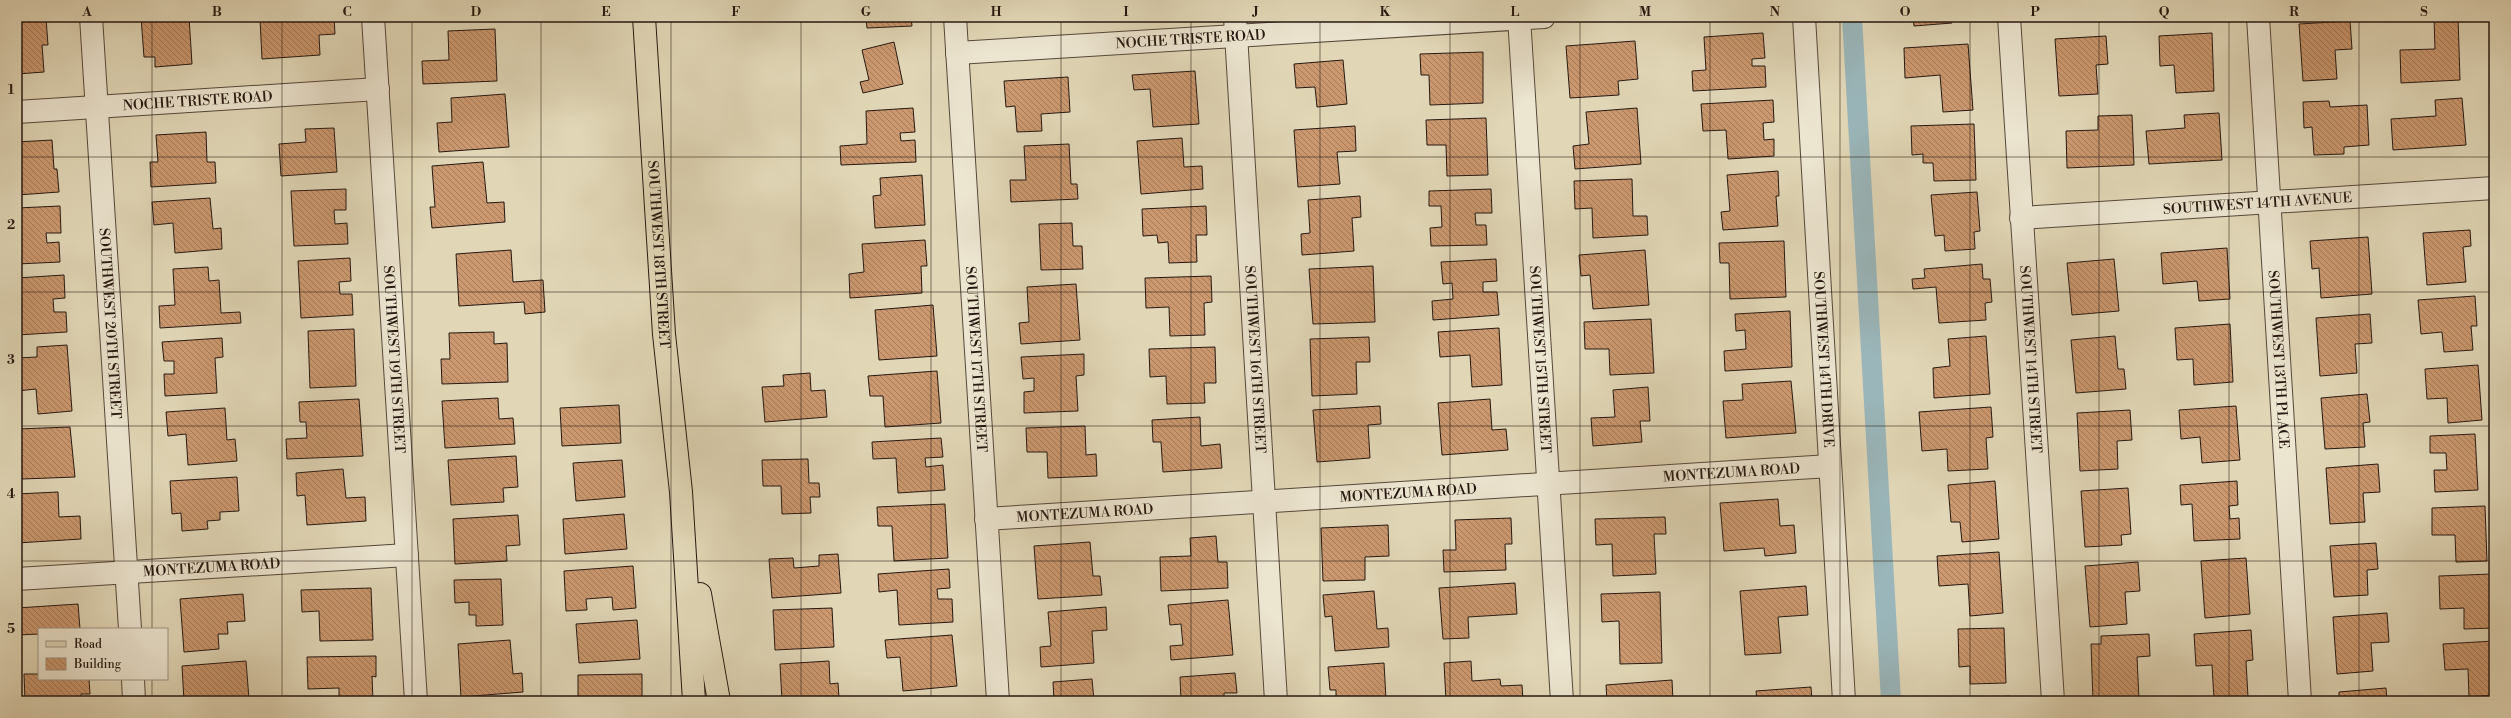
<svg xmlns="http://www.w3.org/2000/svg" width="2511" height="718" font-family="'Libre Bodoni',serif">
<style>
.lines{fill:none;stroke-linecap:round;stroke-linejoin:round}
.canal{stroke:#9ab6ba;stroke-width:20}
.building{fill:url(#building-back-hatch);stroke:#261810}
.minor-casing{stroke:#55483a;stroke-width:24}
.major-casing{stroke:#261810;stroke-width:24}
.minor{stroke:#ece5d0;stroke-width:22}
.major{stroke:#e1d7b7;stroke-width:22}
.grid{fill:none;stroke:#261810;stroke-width:1;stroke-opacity:0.55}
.labels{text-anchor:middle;stroke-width:4;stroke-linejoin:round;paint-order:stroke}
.street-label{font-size:14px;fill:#261810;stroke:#ece5d0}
.neatline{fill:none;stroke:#261810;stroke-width:1.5}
.grid-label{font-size:13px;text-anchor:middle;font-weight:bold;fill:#261810}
</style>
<defs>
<pattern id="building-back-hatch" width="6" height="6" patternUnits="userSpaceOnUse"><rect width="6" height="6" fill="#cb986f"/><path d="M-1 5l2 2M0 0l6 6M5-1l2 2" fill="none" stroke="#a57b5a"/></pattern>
</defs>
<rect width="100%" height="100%" fill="#e1d7b7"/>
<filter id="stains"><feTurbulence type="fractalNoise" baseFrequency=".005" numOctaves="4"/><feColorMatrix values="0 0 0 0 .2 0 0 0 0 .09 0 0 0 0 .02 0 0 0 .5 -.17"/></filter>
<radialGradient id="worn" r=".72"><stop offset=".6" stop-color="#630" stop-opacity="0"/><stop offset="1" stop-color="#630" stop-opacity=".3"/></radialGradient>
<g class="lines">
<polyline class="canal" points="1852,17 1891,701"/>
</g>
<g class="building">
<polygon points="141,17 189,17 192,64 155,67 155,57 144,57"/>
<polygon points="334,17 335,34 319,35 320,55 262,59 260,19"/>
<polygon points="419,17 446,17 446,19 419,20"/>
<polygon points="866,17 911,17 912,26 867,28"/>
<polygon points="1913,17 1951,17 1952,23 1914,26"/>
<polygon points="2434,17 2458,17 2460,80 2401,83 2400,50 2435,49"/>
<polygon points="46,18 48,45 42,45 44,72 17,74 17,20"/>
<polygon points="2350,21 2352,49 2335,50 2337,79 2303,81 2299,24"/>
<polygon points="495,29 497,81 423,84 422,61 449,60 448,31"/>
<polygon points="1763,33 1765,58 1752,59 1752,66 1765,66 1766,87 1693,91 1692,71 1706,70 1704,37"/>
<polygon points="2212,33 2214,91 2176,93 2174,65 2160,66 2159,36"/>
<polygon points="2106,36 2108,64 2096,65 2098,94 2059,96 2055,39"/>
<polygon points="1635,41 1638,79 1618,81 1619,95 1570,98 1566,46"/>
<polygon points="894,42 903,84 863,93 860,82 869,80 862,50"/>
<polygon points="1968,44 1973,110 1943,112 1940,75 1905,78 1904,48"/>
<polygon points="1483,52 1483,103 1430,105 1429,75 1421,75 1420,54"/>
<polygon points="1343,60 1347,104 1317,107 1315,87 1296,88 1294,64"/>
<polygon points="1195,71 1199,124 1153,127 1150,89 1134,90 1132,75"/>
<polygon points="1068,77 1070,112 1041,114 1042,131 1017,132 1015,106 1006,107 1004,81"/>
<polygon points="505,94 509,147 439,152 437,123 452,122 451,98"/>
<polygon points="2462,98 2466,145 2393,150 2391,119 2436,116 2435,100"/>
<polygon points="1773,100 1774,122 1763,123 1764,140 1774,139 1774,156 1728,159 1726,130 1703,131 1701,104"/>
<polygon points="2329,101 2330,107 2367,105 2369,145 2344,147 2344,154 2314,155 2312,127 2304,128 2303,102"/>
<polygon points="913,108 915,132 900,133 901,141 915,140 916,162 841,165 840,146 867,144 866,111"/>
<polygon points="1637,108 1641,164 1575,169 1573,146 1589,144 1586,112"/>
<polygon points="2219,113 2222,160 2149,164 2146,131 2185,128 2184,115"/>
<polygon points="2132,115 2134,165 2067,168 2066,131 2098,130 2098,116"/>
<polygon points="1486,118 1488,175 1447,176 1446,145 1427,145 1426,120"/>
<polygon points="1974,124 1976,180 1934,181 1933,163 1923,163 1923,154 1912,155 1911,126"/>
<polygon points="1355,126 1356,151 1337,152 1340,184 1298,187 1294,130"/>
<polygon points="334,128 337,172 281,176 279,144 306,142 305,129"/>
<polygon points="206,132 207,162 215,162 216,183 151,187 150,162 158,162 156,135"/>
<polygon points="1182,138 1184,167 1202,166 1203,189 1141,194 1137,141"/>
<polygon points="52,140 54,169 57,169 59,192 17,195 17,142"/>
<polygon points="1069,144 1071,184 1077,184 1078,199 1011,202 1010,180 1026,180 1024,146"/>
<polygon points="483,162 487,203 504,202 505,222 432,228 430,207 435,207 432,166"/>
<polygon points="1778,171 1779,196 1776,196 1778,226 1723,230 1721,212 1730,211 1727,175"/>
<polygon points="922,175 925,225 875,228 873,196 881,195 880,178"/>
<polygon points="1632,179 1633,216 1647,216 1648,235 1593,238 1592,208 1575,209 1574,181"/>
<polygon points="346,189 346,210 334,210 335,224 347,223 348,244 294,246 291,191"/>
<polygon points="1491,189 1492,213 1475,213 1476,225 1486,225 1487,245 1431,246 1430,228 1442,227 1441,206 1429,206 1429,191"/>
<polygon points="1977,192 1980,231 1974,232 1975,249 1945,251 1944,235 1935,236 1931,195"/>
<polygon points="1360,196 1361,217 1352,218 1354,251 1302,255 1301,234 1310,233 1308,200"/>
<polygon points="210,198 213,229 221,228 222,249 175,253 173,223 154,225 152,202"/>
<polygon points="60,206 61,233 46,233 47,243 59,242 60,262 17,264 17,208"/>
<polygon points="1206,206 1207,235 1196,235 1197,262 1169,263 1168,242 1158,243 1157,235 1143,236 1142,209"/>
<polygon points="1072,223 1073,246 1082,246 1083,269 1041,270 1039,224"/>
<polygon points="2470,230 2471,246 2463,247 2466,282 2427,285 2423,233"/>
<polygon points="2368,237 2372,294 2321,298 2319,268 2312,269 2310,241"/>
<polygon points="925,240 927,266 921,266 922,293 850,298 849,274 864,272 862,244"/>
<polygon points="1784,241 1786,297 1730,299 1729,263 1720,263 1719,243"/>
<polygon points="2227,248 2230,299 2199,301 2197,281 2163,284 2161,253"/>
<polygon points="511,250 513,282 543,280 545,312 525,314 524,302 459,306 456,254"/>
<polygon points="1645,250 1649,305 1593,309 1590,275 1581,276 1579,255"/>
<polygon points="350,258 351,281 339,282 340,294 352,294 353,315 301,318 298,261"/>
<polygon points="1496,259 1497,281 1483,282 1483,292 1497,292 1499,315 1433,320 1432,301 1453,299 1452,283 1443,284 1441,262"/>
<polygon points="2114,259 2119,311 2072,315 2067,263"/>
<polygon points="1982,264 1983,279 1990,279 1992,302 1985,303 1986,320 1939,323 1936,287 1913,289 1912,279 1925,278 1924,269"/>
<polygon points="1373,266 1375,322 1313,324 1309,269"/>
<polygon points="208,267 209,281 219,280 221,313 240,312 241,323 160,328 159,306 175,305 173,269"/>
<polygon points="64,275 65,298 53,299 54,312 66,312 67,332 17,335 17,278"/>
<polygon points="1211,276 1212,302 1204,303 1205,335 1170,336 1169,307 1146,308 1145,278"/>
<polygon points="1076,284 1080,340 1021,344 1019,323 1029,322 1027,287"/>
<polygon points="2475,296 2477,326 2471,326 2473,350 2444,352 2442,332 2421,334 2418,300"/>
<polygon points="933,305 937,356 879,360 875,310"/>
<polygon points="1790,311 1792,367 1725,371 1724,351 1746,349 1745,330 1736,331 1735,314"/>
<polygon points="2370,314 2372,343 2355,344 2357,373 2320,376 2316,318"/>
<polygon points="1651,319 1654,373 1610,375 1609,349 1585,349 1584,322"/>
<polygon points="2230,324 2233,382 2194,385 2193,359 2177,360 2175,328"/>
<polygon points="1499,328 1502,385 1472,387 1470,355 1440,357 1438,332"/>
<polygon points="354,329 356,386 310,388 308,331"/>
<polygon points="494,332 494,344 507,343 508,382 442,384 441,359 450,359 449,333"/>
<polygon points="1986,336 1990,394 1934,398 1933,368 1950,366 1948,339"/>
<polygon points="2115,336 2118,369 2124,369 2126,389 2076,393 2071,340"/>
<polygon points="1369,337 1370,362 1356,362 1357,394 1312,396 1310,339"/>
<polygon points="222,338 223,357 215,358 217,393 165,396 164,374 174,374 174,361 164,361 162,342"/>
<polygon points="67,345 72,411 38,414 36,389 17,391 17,358 37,357 37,347"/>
<polygon points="1215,347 1216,383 1204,383 1205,403 1167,404 1166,376 1150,377 1149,349"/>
<polygon points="1084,354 1084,375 1076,376 1078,411 1024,413 1024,392 1034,391 1034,378 1023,379 1021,357"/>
<polygon points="2478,365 2482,420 2448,423 2447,398 2427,399 2425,369"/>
<polygon points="937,371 941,423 885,427 883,396 870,396 868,376"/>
<polygon points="810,373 811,391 825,390 827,417 765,422 762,387 784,386 783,375"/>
<polygon points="1791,381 1796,433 1726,438 1723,401 1743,400 1742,384"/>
<polygon points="1648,387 1650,421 1640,421 1642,442 1593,446 1591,418 1615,417 1613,390"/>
<polygon points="2367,394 2370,422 2363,423 2365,447 2325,449 2321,398"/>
<polygon points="498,398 499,419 513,418 515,444 445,448 442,401"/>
<polygon points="359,399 363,456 287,459 286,439 307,438 306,422 300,422 299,402"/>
<polygon points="1490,399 1492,430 1506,429 1508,450 1442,455 1438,403"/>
<polygon points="619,405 621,443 562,446 560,408"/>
<polygon points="1380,406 1381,424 1368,425 1370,458 1317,462 1313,410"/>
<polygon points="2236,406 2240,460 2202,463 2200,437 2181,439 2179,410"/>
<polygon points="1991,407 1993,437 1986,438 1988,469 1948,471 1947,449 1922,451 1919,412"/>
<polygon points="225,408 227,440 235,439 237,461 188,465 186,434 168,436 166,412"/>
<polygon points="2130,410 2132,440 2117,441 2118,469 2080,471 2077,413"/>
<polygon points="1200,417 1201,446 1220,444 1222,468 1163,472 1161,442 1153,442 1152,420"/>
<polygon points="1085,426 1086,455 1096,454 1097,476 1048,478 1047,452 1027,452 1026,428"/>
<polygon points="70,427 75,477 22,479 21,448 17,448 17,429"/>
<polygon points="2475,434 2478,490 2435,492 2434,470 2447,470 2446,453 2430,453 2430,436"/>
<polygon points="941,438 943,457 925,458 926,467 943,465 945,490 898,493 896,458 873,459 872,442"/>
<polygon points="516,456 518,487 503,488 504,502 451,505 448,460"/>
<polygon points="808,459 809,483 819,483 820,497 810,497 811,513 782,514 781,486 763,486 762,460"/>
<polygon points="622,460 625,497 576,501 573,463"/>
<polygon points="2378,464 2380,492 2363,493 2365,522 2330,524 2326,468"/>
<polygon points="343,469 346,498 365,497 366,521 307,525 305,495 297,496 296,473"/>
<polygon points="237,477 239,511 220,512 220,520 207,521 208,529 182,531 181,513 172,514 170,481"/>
<polygon points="1995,481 1999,539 1962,542 1960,522 1951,522 1948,485"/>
<polygon points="2237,481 2238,505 2229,506 2230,519 2239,518 2240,539 2194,541 2192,504 2181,505 2180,485"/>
<polygon points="2128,488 2131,534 2121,535 2122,545 2085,547 2081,491"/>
<polygon points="58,492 59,517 80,516 81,539 17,543 17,494"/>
<polygon points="1778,499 1780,526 1794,525 1796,553 1765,556 1764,548 1724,551 1720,503"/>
<polygon points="945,504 948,558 894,561 892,526 878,526 877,507"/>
<polygon points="2485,506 2487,561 2456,562 2455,535 2432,535 2432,508"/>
<polygon points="624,514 627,549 565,554 563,519"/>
<polygon points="518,515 520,545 506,546 507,561 455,564 453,519"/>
<polygon points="1665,517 1666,534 1654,534 1656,574 1613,576 1612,544 1596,545 1595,519"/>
<polygon points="1511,518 1512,544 1505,544 1506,570 1444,572 1443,550 1456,550 1455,520"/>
<polygon points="1388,525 1389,556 1365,557 1365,580 1323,581 1321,528"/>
<polygon points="1216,536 1218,562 1227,562 1228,588 1161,591 1160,557 1191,556 1190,538"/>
<polygon points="1090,542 1093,576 1100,576 1102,595 1038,599 1034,546"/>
<polygon points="2376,543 2378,569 2367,570 2368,595 2334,597 2330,546"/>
<polygon points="1999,552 2003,613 1970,616 1968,584 1939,586 1937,556"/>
<polygon points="838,554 841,593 772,598 769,559 793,558 794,568 819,566 819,555"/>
<polygon points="2246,558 2250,614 2205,618 2201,561"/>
<polygon points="2138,562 2140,591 2125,592 2127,624 2090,627 2085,566"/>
<polygon points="633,566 636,608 613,610 612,597 586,599 587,610 566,611 564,571"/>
<polygon points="949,569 950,588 937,589 938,599 952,599 953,622 899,625 897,590 879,592 878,574"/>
<polygon points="2492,574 2494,628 2464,629 2464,608 2440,609 2439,576"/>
<polygon points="501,579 503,625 476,626 476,615 469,615 469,602 455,603 454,580"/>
<polygon points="1515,583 1517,614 1468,617 1469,638 1443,639 1439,588"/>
<polygon points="1806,586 1808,615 1778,617 1781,653 1745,655 1740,591"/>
<polygon points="371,588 373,640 320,641 319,611 302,612 301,590"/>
<polygon points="1374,591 1377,629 1388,628 1389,647 1335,651 1332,616 1325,617 1323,595"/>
<polygon points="1660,592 1662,663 1620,664 1619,621 1602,622 1601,594"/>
<polygon points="243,594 245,621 227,622 228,634 218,634 219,649 184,652 180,599"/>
<polygon points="1228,600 1233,655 1171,660 1170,646 1183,645 1181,624 1170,625 1168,605"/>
<polygon points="78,604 80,629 39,629 39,634 17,635 17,608"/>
<polygon points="1106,607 1107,630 1092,631 1094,663 1041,667 1040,647 1051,646 1048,612"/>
<polygon points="832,608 834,647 775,650 773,610"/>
<polygon points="2387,613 2389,642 2371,643 2373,671 2337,674 2333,617"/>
<polygon points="637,620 640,659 579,663 576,624"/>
<polygon points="2004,628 2006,683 1970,684 1970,666 1959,667 1958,629"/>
<polygon points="2251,630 2253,660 2246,661 2248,697 2214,699 2212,665 2196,666 2194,634"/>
<polygon points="2149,634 2150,656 2137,657 2139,700 2093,701 2091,644 2101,644 2101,636"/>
<polygon points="952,635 957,686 903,691 900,657 887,658 885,640"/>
<polygon points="510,640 513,674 522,673 523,692 461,697 458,644"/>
<polygon points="2494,641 2494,695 2469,697 2468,669 2445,670 2443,644"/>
<polygon points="376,656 376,677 372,676 373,701 339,701 339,688 308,689 307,657"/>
<polygon points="246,661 249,699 184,701 182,666"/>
<polygon points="829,661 830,684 838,683 839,698 782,701 780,664"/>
<polygon points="1471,661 1472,681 1500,679 1501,686 1522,685 1523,701 1446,701 1444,663"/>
<polygon points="1384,663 1386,699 1398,698 1399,701 1336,701 1336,690 1330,690 1328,667"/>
<polygon points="1235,673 1237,693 1224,693 1224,701 1181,701 1180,677"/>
<polygon points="24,674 39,674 39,679 89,679 90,694 81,694 81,701 25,701"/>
<polygon points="642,674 642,701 578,701 578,675"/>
<polygon points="1092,679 1094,701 1054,701 1053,682"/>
<polygon points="1672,680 1673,701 1607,701 1606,685"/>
<polygon points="1811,687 1812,701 1757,701 1756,691"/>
<polygon points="2386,688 2387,701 2339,701 2339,692"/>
<polygon points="2009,696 2009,701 1945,701"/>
</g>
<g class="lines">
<defs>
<g id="minor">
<path id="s1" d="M91,17L130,629"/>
<path id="s2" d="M373,17L416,701"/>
<path id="s3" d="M955,17L998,701"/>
<path id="s4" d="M1235,17L1276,701"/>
<path id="s5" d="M1519,17L1562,701"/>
<path id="s6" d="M1804,17L1844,701"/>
<path id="s7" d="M2009,17L2053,701"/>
<path id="s8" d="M2258,17L2300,701"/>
<path id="s9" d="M957,53L1544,17"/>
<path id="s10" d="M17,112L378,89"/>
<path id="s11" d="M2021,218L2494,188"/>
<path id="s12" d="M986,519L1830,466"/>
<path id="s13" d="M17,579L407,555"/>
<polyline points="133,679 134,701"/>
</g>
<g id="major">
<path id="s14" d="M644,17L664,334L681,492L694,701"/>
<polyline points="700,594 719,701"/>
</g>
</defs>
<use href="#minor" class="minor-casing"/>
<use href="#major" class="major-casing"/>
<use href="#minor" class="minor"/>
<use href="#major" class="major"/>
</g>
<path class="grid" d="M152,17V629M282,17V701M412,17V701M541,17V701M671,17V701M801,17V701M931,17V701M1061,17V701M1191,17V701M1320,17V701M1450,17V701M1580,17V701M1710,17V701M1840,17V701M1970,17V701M2099,17V701M2229,17V701M2359,17V701M17,157H2494M17,292H2494M17,426H2494M17,561H2494M152,679V701"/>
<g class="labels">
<g class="street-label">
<text dy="5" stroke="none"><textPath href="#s9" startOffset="234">NOCHE TRISTE ROAD</textPath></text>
<text dy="5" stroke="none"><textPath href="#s10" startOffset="181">NOCHE TRISTE ROAD</textPath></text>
<text dy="5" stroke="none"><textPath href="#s11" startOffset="237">SOUTHWEST 14TH AVENUE</textPath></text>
<text dy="5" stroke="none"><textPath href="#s14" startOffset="238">SOUTHWEST 18TH STREET</textPath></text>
<text dy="5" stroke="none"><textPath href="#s1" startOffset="307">SOUTHWEST 20TH STREET</textPath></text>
<text dy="5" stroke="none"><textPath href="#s2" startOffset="343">SOUTHWEST 19TH STREET</textPath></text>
<text dy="5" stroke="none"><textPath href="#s3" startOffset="343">SOUTHWEST 17TH STREET</textPath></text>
<text dy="5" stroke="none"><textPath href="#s4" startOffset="343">SOUTHWEST 16TH STREET</textPath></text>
<text dy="5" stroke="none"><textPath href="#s5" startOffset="343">SOUTHWEST 15TH STREET</textPath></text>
<text dy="5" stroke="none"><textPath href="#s6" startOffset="343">SOUTHWEST 14TH DRIVE</textPath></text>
<text dy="5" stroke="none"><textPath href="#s7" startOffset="343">SOUTHWEST 14TH STREET</textPath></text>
<text dy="5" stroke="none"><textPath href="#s8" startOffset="343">SOUTHWEST 13TH PLACE</textPath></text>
<text dy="5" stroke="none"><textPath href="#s12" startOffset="747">MONTEZUMA ROAD</textPath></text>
<text dy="5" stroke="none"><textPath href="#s12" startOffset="423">MONTEZUMA ROAD</textPath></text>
<text dy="5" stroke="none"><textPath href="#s12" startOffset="99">MONTEZUMA ROAD</textPath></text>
<text dy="5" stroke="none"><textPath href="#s13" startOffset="195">MONTEZUMA ROAD</textPath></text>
</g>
</g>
<rect width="2511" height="718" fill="none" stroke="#e1d7b7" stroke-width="44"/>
<rect x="38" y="628" width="130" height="52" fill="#ece5d0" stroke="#9d9383"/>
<rect x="46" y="641" width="20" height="6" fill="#e1d7b7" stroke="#9d9383"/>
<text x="74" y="648" font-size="12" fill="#261810">Road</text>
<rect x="46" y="658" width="20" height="12" fill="url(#building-back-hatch)" stroke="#9d9383"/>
<text x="74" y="668" font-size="12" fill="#261810">Building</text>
<rect x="22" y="22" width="2467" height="674" class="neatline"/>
<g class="grid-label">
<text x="87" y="16">A</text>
<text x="217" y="16">B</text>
<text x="347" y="16">C</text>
<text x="476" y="16">D</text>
<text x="606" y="16">E</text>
<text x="736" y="16">F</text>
<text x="866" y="16">G</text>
<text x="996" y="16">H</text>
<text x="1126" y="16">I</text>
<text x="1256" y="16">J</text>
<text x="1385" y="16">K</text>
<text x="1515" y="16">L</text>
<text x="1645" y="16">M</text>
<text x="1775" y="16">N</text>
<text x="1905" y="16">O</text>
<text x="2035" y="16">P</text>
<text x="2164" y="16">Q</text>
<text x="2294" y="16">R</text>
<text x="2424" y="16">S</text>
<text x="11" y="94">1</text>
<text x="11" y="229">2</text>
<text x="11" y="364">3</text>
<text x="11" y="498">4</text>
<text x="11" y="633">5</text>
</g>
<rect width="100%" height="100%" filter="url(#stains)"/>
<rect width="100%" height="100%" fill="url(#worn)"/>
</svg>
